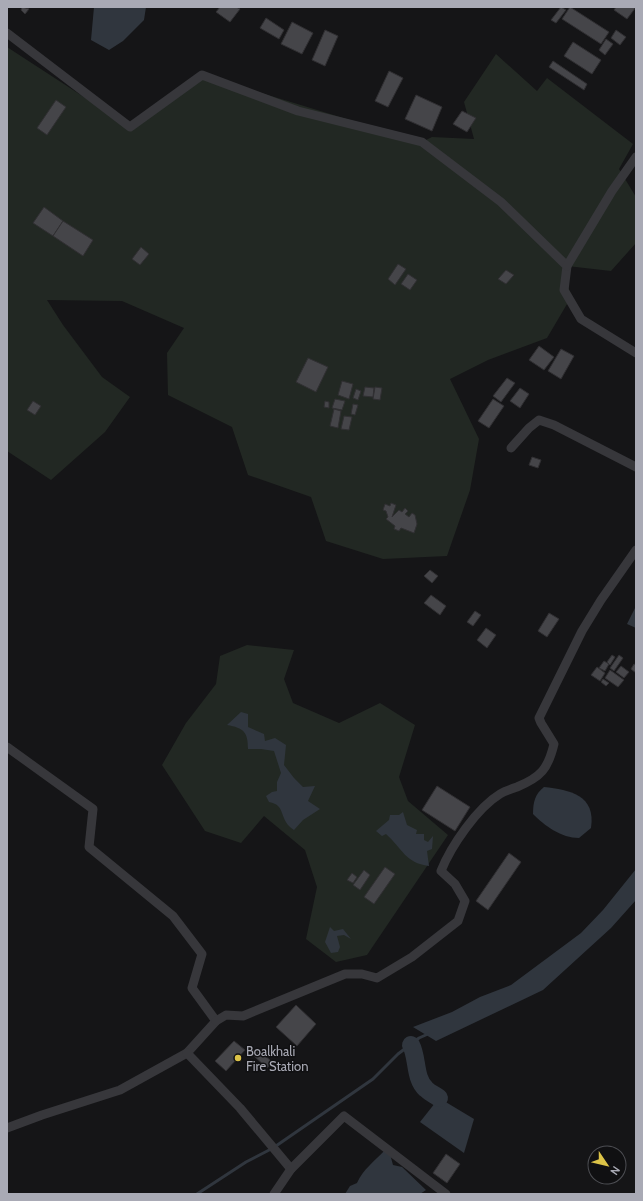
<svg xmlns="http://www.w3.org/2000/svg" width="643" height="1201" font-family="Cabin,sans-serif">
<style>
.green{fill:#222823}
.water{fill:#30363e}
.lines{fill:none;stroke-linecap:round;stroke-linejoin:round}
.stream{stroke:#30363e;stroke-width:3}
.river{stroke:#30363e;stroke-width:18}
.building{fill:#454549;stroke:#302f32}
.minor{stroke:#37373b;stroke-width:9}
.poi-dot{fill:#dcc348;stroke:#101012;stroke-width:1.5}
.labels{text-anchor:middle;stroke-width:3;stroke-linejoin:round;paint-order:stroke}
.poi-label{font-size:13px;fill:#a9aab5;stroke:#101012;text-anchor:start}
</style>
<rect width="100%" height="100%" fill="#151517"/>
<g class="green">
<polygon points="7,47 130,127 202,75 422,142 432,137 474,139 464,102 496,54 537,91 547,78 633,144 619,169 636,197 636,243 611,271 567,266 570,299 547,338 488,360 450,379 479,439 470,490 447,556 383,559 326,541 311,497 248,475 232,427 168,395 167,353 184,328 122,301 47,300 63,325 102,377 130,397 105,432 51,480 7,451"/>
<polygon points="247,645 294,650 284,679 293,703 339,723 380,703 415,725 399,777 408,801 448,835 367,955 336,962 306,939 317,887 305,850 264,816 241,843 205,831 162,765 186,723 216,684 220,656"/>
</g>
<g class="water">
<polygon points="94,7 146,7 144,20 123,41 109,50 91,40"/>
<polygon points="636,606 636,628 627,624"/>
<path d="M241,712L248,714V727L264,734L265,741L275,738L286,745L284,765L294,778L303,787L315,786L308,801L320,809L303,820L294,830C278,820 287,805 269,802L266,796L272,792L277,791V782L281,773L274,751L261,749H248C248,732 244,728 227,725Z"/>
<path d="M544,787C570,790 596,795 591,828L579,838C561,838 545,826 533,814C533,802 535,794 544,787Z"/>
<path d="M403,812L407,825L417,830L416,834H424V840L428,842L433,836L432,849L427,851L429,866C405,863 402,848 386,834L382,836L376,831L389,820L390,815H399Z"/>
<polygon points="636,869 636,900 611,928 543,990 436,1041 413,1027 452,1012 480,997 511,985 581,933 603,910"/>
<polygon points="330,927 334,931 343,929 351,939 344,935 337,936 340,947 338,952 331,953 325,942"/>
<polygon points="439,1098 474,1119 464,1153 420,1122"/>
<path d="M385,1150L390,1154L393,1165L402,1167L426,1190L420,1194H345L350,1186L357,1183C363,1169 375,1161 385,1150Z"/>
</g>
<g class="lines">
<polyline class="stream" points="197,1194 246,1162 273,1148 373,1079 398,1054 419,1038 428,1034"/>
<path class="river" d="M411,1045C418,1058 414,1078 426,1089C430,1093 435,1095 439,1098"/>
</g>
<g class="building">
<polygon points="22,7 29,9 25,14 21,10"/>
<polygon points="220,7 236,7 240,9 230,22 216,12"/>
<polygon points="561,7 566,10 556,23 551,20"/>
<polygon points="570,7 609,32 601,44 562,19"/>
<polygon points="616,7 636,7 627,19 614,10"/>
<polygon points="266,18 284,30 279,39 260,28"/>
<polygon points="292,22 313,33 302,54 281,44"/>
<polygon points="325,30 338,36 325,66 312,60"/>
<polygon points="616,30 626,37 620,45 611,38"/>
<polygon points="606,39 613,44 605,55 599,50"/>
<polygon points="573,42 601,60 592,74 564,56"/>
<polygon points="553,61 587,84 584,90 549,67"/>
<polygon points="389,71 403,78 388,107 375,101"/>
<polygon points="416,95 442,107 432,131 405,119"/>
<polygon points="56,100 66,107 47,135 37,128"/>
<polygon points="462,111 476,118 467,132 453,124"/>
<polygon points="44,207 63,221 53,236 33,223"/>
<polygon points="63,221 93,240 83,256 53,236"/>
<polygon points="141,247 149,254 140,265 132,259"/>
<polygon points="398,264 406,269 395,285 388,279"/>
<polygon points="506,270 514,275 506,284 498,279"/>
<polygon points="408,274 417,280 410,290 401,284"/>
<polygon points="539,346 554,357 544,370 529,360"/>
<polygon points="561,349 574,356 561,379 548,371"/>
<polygon points="308,358 328,367 316,392 296,382"/>
<polygon points="507,378 515,383 501,402 493,396"/>
<polygon points="342,381 353,384 349,399 338,395"/>
<polygon points="365,387 374,388 373,397 363,396"/>
<polygon points="375,387 382,388 380,400 373,399"/>
<polygon points="520,388 529,394 520,408 510,401"/>
<polygon points="356,389 361,391 358,400 353,398"/>
<polygon points="335,399 345,401 342,410 332,408"/>
<polygon points="493,399 504,406 489,428 478,421"/>
<polygon points="33,401 41,406 35,415 27,410"/>
<polygon points="325,401 329,402 329,408 324,407"/>
<polygon points="353,404 358,405 355,415 351,414"/>
<polygon points="334,409 341,411 338,428 330,426"/>
<polygon points="344,416 352,417 349,430 341,429"/>
<polygon points="532,457 541,460 538,468 529,465"/>
<polygon points="391,503 396,505 392,517 399,510 402,512 405,508 408,511 405,514 409,517 412,513 415,515 417,524 414,533 401,528 399,531 394,529 395,526 386,519 388,517 386,511 383,510 385,504 390,506"/>
<polygon points="430,570 438,576 432,583 424,576"/>
<polygon points="431,595 446,606 440,615 424,603"/>
<polygon points="475,611 481,615 473,626 467,622"/>
<polygon points="549,613 559,619 547,637 538,631"/>
<polygon points="486,628 496,635 487,648 477,640"/>
<polygon points="612,655 615,657 610,665 607,662"/>
<polygon points="619,655 623,658 614,671 610,668"/>
<polygon points="604,661 609,664 605,671 599,668"/>
<polygon points="634,664 636,665 636,673 631,669"/>
<polygon points="621,666 629,672 624,678 616,672"/>
<polygon points="597,667 605,673 600,681 591,675"/>
<polygon points="610,670 624,680 618,687 605,678"/>
<polygon points="603,679 609,683 606,686 601,682"/>
<polygon points="437,786 470,807 455,831 422,810"/>
<polygon points="509,853 521,862 488,910 476,901"/>
<polygon points="385,867 395,874 374,904 364,897"/>
<polygon points="364,870 370,875 360,890 353,885"/>
<polygon points="352,873 357,877 353,883 347,880"/>
<polygon points="296,1005 316,1024 297,1046 276,1027"/>
<polygon points="234,1041 245,1050 226,1071 215,1061"/>
<polygon points="259,1050 272,1062 267,1068 254,1056"/>
<polygon points="446,1154 460,1164 447,1183 433,1173"/>
</g>
<g class="lines">
<g class="minor">
<polyline points="7,33 130,127 202,75 298,111 422,142 501,202 567,266 564,290 581,319 636,353"/>
<polyline points="567,266 612,191 636,157"/>
<polyline points="511,448 529,428 539,420 554,425 636,467"/>
<polyline points="7,747 93,809 89,847 173,916 202,954 192,988 216,1021 187,1053 120,1090 42,1115 7,1128"/>
<path d="M216,1021L226,1015L243,1016L345,974H362L377,978L412,957L458,921L465,901L455,884L441,871C451,846 477,808 500,794C505,791 511,789 517,787C541,777 548,769 554,744L541,723L539,718L582,631L601,600L636,550"/>
<polyline points="187,1053 240,1108 291,1169"/>
<polyline points="274,1194 291,1169 344,1116 446,1194"/>
</g>
</g>
<circle class="poi-dot" cx="238" cy="1058" r="4"/>
<g class="labels">
<g class="poi-label">
<text x="246" y="1056">Boalkhali<tspan x="246" dy="15">Fire Station</tspan></text>
</g>
</g>
<rect width="643" height="1201" fill="none" stroke="#a9aab5" stroke-width="16"/>
<g transform="translate(607 1165) rotate(125)"><circle r="19" fill="#101012" stroke="#4d4e53"/>
<path d="M0-3L7 15L0 10L-7 15Z" fill="#dcc348"/>
<text y="-6" font-size="11" font-weight="bold" text-anchor="middle" fill="#a9aab5">N</text>
</g>
</svg>
